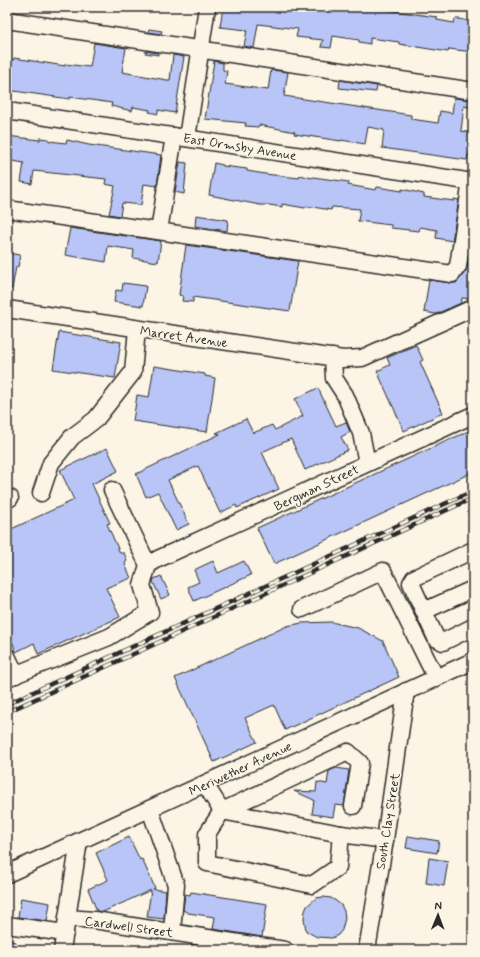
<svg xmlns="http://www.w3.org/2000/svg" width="480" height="957" font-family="Mynerve,sans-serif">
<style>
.building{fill:#b8c5f6;stroke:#2b2b2b}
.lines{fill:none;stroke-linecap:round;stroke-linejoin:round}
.minor-casing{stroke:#2b2b2b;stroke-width:19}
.minor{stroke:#fcf5e5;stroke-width:16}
.rail-casing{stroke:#2b2b2b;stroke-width:4.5}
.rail{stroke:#fcf5e5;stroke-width:3;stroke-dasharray:9;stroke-linecap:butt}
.labels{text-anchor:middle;stroke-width:3;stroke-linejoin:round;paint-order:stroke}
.street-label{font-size:13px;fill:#2b2b2b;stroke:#fcf5e5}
</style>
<rect width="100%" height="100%" fill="#fcf5e5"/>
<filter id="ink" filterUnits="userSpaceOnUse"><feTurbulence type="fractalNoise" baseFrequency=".025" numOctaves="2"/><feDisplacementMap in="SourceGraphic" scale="8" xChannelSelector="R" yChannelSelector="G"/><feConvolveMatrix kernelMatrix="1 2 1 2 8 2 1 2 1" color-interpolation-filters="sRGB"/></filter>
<g filter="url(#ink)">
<g class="building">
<polygon points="223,7 377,7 386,8 386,10 437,17 437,20 454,23 455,19 460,19 473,22 473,52 449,49 448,52 399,44 399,42 370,38 370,44 359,42 359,40 333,36 331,48 321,47 323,40 296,37 298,29 258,24 254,48 244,46 247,30 220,27"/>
<polygon points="149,29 162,31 161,34 148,32"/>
<polygon points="94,43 126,48 122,72 167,80 170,80 173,55 184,57 175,113 158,110 158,114 149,112 150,110 133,107 132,111 111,106 112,103 70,97 70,99 7,90 7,59 13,60 14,58 65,66 65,64 90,67"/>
<polygon points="146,51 158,53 158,55 145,53"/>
<polygon points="214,61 223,63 223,70 227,71 225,84 268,90 271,70 288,72 284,96 411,115 411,119 438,123 440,111 452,113 454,98 473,100 473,108 464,106 461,131 473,133 472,156 468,155 467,160 382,148 384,130 368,127 365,144 341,140 341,141 294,134 295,132 259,125 258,127 245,126 246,123 205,119"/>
<polygon points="340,80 377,86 376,92 339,88"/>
<polygon points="7,136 40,140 40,138 49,139 49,141 66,143 67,140 89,145 161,155 157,186 144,184 141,205 122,203 120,216 109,214 115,186 105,184 106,179 34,171 32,184 21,182 24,163 7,160"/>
<polygon points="180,162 187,163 184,194 175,192"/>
<polygon points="214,163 223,165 223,166 247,169 247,171 265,174 299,178 300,175 312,178 313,177 349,182 348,185 376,190 377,187 402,191 402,189 424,194 424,197 454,201 454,199 459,200 452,241 436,238 437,230 420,227 419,231 391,228 391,225 358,221 360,209 332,207 331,210 306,206 305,208 282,204 282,207 269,205 260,205 209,195"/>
<polygon points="196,215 228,220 227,231 195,226"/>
<polygon points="70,228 161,241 158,262 133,258 134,250 108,246 106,262 65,255"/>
<polygon points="186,245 298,261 290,311 193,297 193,302 182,301 183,296 179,295"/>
<polygon points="7,253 20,255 18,267 16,267 12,289 7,288"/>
<polygon points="469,260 473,260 473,299 462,298 461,303 436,314 424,312 429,280 451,283 456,283 466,271"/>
<polygon points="123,283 146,286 143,306 114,302 116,290 122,291"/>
<polygon points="59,332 121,342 115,378 53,369"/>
<polygon points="416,345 423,360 420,362 443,413 404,431 377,371 390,365 387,358"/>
<polygon points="154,366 205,374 205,376 215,378 207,432 133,421 137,395 149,397"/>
<polygon points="318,388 336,426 346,422 350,432 341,437 348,450 305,470 291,439 262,452 279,489 237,508 236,505 220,513 198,466 168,480 189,524 176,530 158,492 146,497 136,474 220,434 216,433 246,419 253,433 272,425 275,430 303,416 295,399"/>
<polygon points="473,429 473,472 274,564 257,528"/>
<polygon points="107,448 118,471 92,484 110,523 107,524 120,553 124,553 127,560 125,564 131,578 106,588 120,617 38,654 34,643 16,652 13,643 10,644 7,636 7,531 74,500 60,470"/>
<polygon points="213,561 218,573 244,561 251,575 194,601 188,587 199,582 194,570"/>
<polygon points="161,576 170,595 161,599 153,582 154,579"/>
<polygon points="331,622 358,628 383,641 399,677 285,730 274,705 245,718 257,742 214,762 175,678 287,626 302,623"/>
<polygon points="336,768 349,770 344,806 335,805 333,817 312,814 314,800 294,791 316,792 317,782 327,784 329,771"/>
<polygon points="408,836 439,841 437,853 406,848"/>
<polygon points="129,837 140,860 142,859 155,888 153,889 166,891 164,919 147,917 151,890 103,912 97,911 88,889 108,880 96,853"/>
<polygon points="429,858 448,861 444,886 426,883"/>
<polygon points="191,892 267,904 262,937 213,929 215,917 188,913 183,910 185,894 190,895"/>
<polygon points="323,897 331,898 336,901 341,905 344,911 345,918 342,930 338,935 332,938 317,937 306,931 304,918 305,911 307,906 316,898"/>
<polygon points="21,898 50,903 47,921 18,917"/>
<polygon points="7,940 16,942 15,950 7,950"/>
</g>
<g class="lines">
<defs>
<g id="minor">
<polyline points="7,20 473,91"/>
<polyline points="7,111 473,182"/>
<polyline points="187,138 207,7"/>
<polyline points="7,209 452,274 458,266 471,181"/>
<polyline points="159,231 174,136"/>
<polyline points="7,309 343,359 362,358 473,308"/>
<polyline points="333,357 334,378 345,395 361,433 367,463"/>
<polyline points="41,493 51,463 72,437 96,419 133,372 137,329"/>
<polyline points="7,498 10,498"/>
<polyline points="473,556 471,551 414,578 411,583 436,638 443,642 473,627"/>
<polyline points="148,565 158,559 473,415"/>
<polyline points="302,609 383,571 436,678"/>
<polyline points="424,611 473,589"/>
<polyline points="7,656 16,675"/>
<polyline points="7,678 109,637 150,612 142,585 148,565 112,490"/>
<polyline points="205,784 222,811 341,834 385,840"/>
<polyline points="150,809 176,885 172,932"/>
<polyline points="341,834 338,867 312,885 207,863 207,834 222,811 348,752 360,763 353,806"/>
<polyline points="7,874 473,661"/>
<polyline points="67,918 94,920 285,950"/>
<polyline points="7,925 65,933"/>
<polyline points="62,950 79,841"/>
<polyline points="367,950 385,840 406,691"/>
</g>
</defs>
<use href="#minor" class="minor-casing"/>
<use href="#minor" class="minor"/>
<defs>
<g id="rail">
<polyline points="7,704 473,491"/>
<polyline points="7,712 473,498"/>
</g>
</defs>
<use href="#rail" class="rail-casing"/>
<use href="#rail" class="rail"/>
</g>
</g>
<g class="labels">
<g class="street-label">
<text transform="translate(240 146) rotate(9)" y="5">East Ormsby Avenue</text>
<text transform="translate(184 336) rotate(8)" y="5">Marret Avenue</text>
<text transform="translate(316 487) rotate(-25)" y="5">Bergman Street</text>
<text transform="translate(240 768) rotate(-25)" y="5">Meriwether Avenue</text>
<text transform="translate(387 821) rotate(-81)" y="5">South Clay Street</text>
<text transform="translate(129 926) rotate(8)" y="5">Cardwell Street</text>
</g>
</g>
<rect width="480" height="957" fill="none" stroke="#fcf5e5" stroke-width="24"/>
<rect x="12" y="12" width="456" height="933" fill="none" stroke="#2b2b2b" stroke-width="1.5" filter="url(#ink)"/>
<g transform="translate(438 915) rotate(1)" stroke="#fcf5e5" stroke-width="3" paint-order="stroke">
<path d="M0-3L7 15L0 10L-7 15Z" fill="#2b2b2b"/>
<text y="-6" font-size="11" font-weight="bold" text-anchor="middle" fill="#2b2b2b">N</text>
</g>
</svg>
